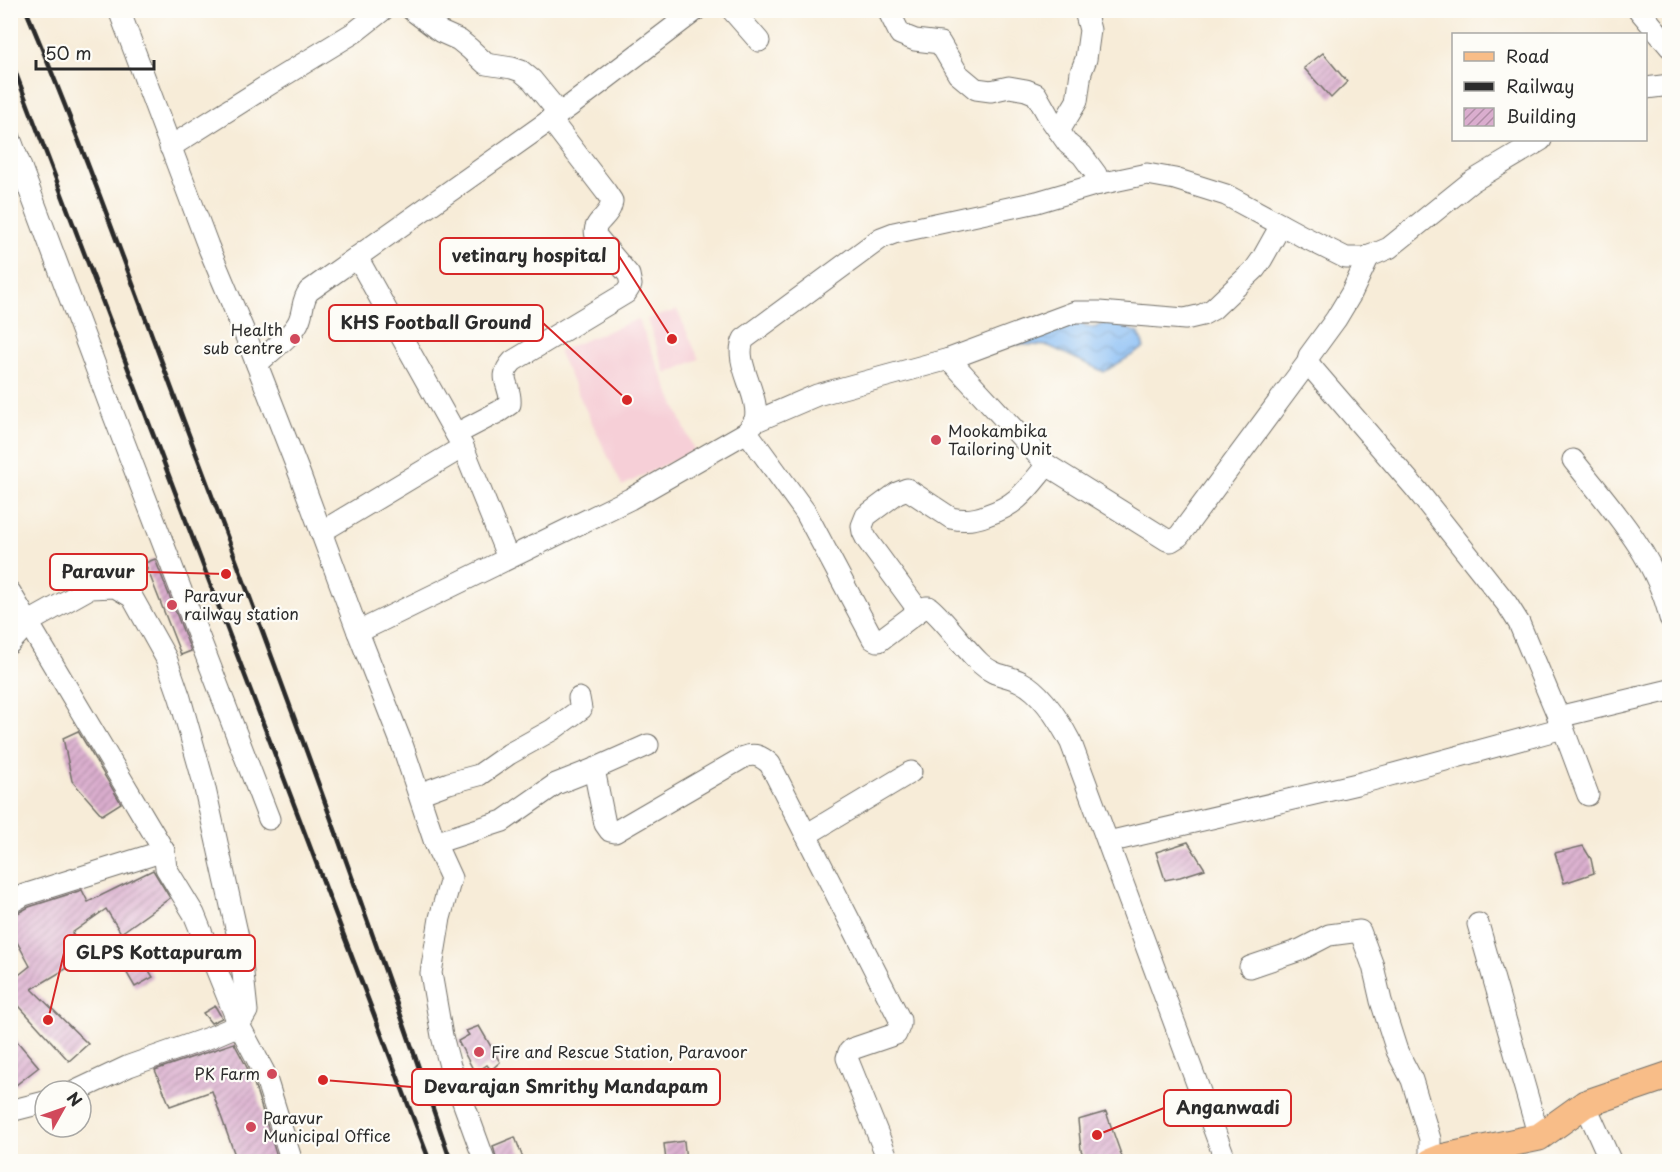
<svg xmlns="http://www.w3.org/2000/svg" width="1680" height="1172" font-family="'Playpen Sans',sans-serif">
<style>
.built{fill:#f6cfd7}
.water{fill:url(#water-waves);stroke:#587490;stroke-width:1.5}
.building{fill:url(#building-hatch)}
.lines{fill:none;stroke-linecap:round;stroke-linejoin:round}
.minor-casing{stroke:#726f68;stroke-width:23}
.major-casing{stroke:#726f68;stroke-width:29}
.minor{stroke:#fff;stroke-width:21}
.major{stroke:#f8bd88;stroke-width:27}
.rail{stroke:#2b2b2b;stroke-width:4.5}
.poi-dot{fill:#d1495b;stroke:#fdfcf7;stroke-width:2}
.labels{text-anchor:middle;stroke-width:4.5;stroke-linejoin:round;paint-order:stroke}
.poi-label{font-size:16px;fill:#2b2b2b;stroke:#fdfcf7;text-anchor:start}
.leader{fill:none;stroke:#d62828;stroke-width:2}
.callout-dot{fill:#d62828;stroke:#fdfcf7;stroke-width:2}
.callout{fill:#fdfcf7;stroke:#d62828;stroke-width:2}
.callout-label{font-size:18px;text-anchor:middle;font-weight:bold;fill:#2b2b2b}
</style>
<defs>
<pattern id="water-waves" width="16" height="10" patternUnits="userSpaceOnUse" patternTransform="scale(1.5)"><rect width="16" height="10" fill="#85bcf5"/><path d="M0 5q4-4 8 0t8 0" fill="none" stroke="#6d99c7"/></pattern>
<pattern id="building-hatch" width="6" height="6" patternUnits="userSpaceOnUse" patternTransform="scale(1.5)"><rect width="6" height="6" fill="#daadce"/><path d="M-1 1l2-2M0 6l6-6M5 7l2-2" fill="none" stroke="#b18da7"/></pattern>
</defs>
<rect width="100%" height="100%" fill="#fdfcf7"/>
<filter id="ink" filterUnits="userSpaceOnUse"><feTurbulence type="fractalNoise" baseFrequency=".0167" numOctaves="2"/><feDisplacementMap in="SourceGraphic" scale="12" xChannelSelector="R" yChannelSelector="G"/><feConvolveMatrix kernelMatrix="1 2 1 2 8 2 1 2 1" color-interpolation-filters="sRGB"/></filter>
<filter id="wash" filterUnits="userSpaceOnUse"><feTurbulence type="fractalNoise" baseFrequency=".008" numOctaves="4" result="noise"/><feDisplacementMap in="SourceGraphic" scale="24" xChannelSelector="R" yChannelSelector="G"/><feGaussianBlur stdDeviation="1.35" result="paint"/><feColorMatrix in="noise" values="0 0 0 0 0 0 0 0 0 0 0 0 0 0 0 0 0 1.4 0 .05"/><feComposite in="paint" operator="in"/></filter>
<g filter="url(#wash)">
<rect width="100%" height="100%" fill="#f7ecd8"/>
<g class="built">
<polygon points="677,310 699,359 666,374 647,319"/>
<polygon points="638,319 694,450 622,486 558,351"/>
</g>
<polygon class="water" points="1109,321 1139,333 1144,348 1104,372 1049,346 1011,344 1075,322 1094,328"/>
<g id="blocks">
<g class="building">
<polygon points="1323,53 1347,82 1331,98 1304,68"/>
<polygon points="155,559 191,651 181,655 145,563"/>
<polygon points="78,731 121,803 102,815 72,781 63,738"/>
<polygon points="1188,842 1205,869 1180,877 1165,880 1156,852"/>
<polygon points="1583,846 1591,859 1594,873 1564,883 1555,853"/>
<polygon points="153,870 170,898 121,933 106,909 72,933 86,957 32,989 88,1044 69,1061 10,996 10,982 30,966 10,929 10,917 29,907 82,890 88,902"/>
<polygon points="133,945 153,977 135,987 114,951"/>
<polygon points="215,1006 222,1018 211,1023 203,1013"/>
<polygon points="479,1026 500,1062 491,1070 487,1065 475,1073 458,1041 469,1035 466,1031"/>
<polygon points="10,1033 39,1067 16,1085 10,1078"/>
<polygon points="234,1043 252,1077 277,1157 261,1161 237,1161 212,1091 170,1106 155,1070"/>
<polygon points="1106,1112 1122,1157 1110,1161 1086,1161 1081,1150 1078,1120"/>
<polygon points="515,1137 524,1161 497,1161 493,1146"/>
<polygon points="684,1141 686,1161 666,1161 664,1144"/>
</g>
</g>
</g>
<g filter="url(#ink)">
<use href="#blocks" fill-opacity="0" stroke="#726f68" stroke-width="1.5"/>
<g class="lines">
<defs>
<g id="minor">
<polyline points="119,10 208,246 247,339 300,475 358,632"/>
<polyline points="412,10 441,32 459,40 470,49 486,64 512,68 521,71 532,80 559,113"/>
<polyline points="732,10 759,41"/>
<polyline points="890,10 890,14 900,34 915,40 940,43 958,74 976,89 991,91 1009,87 1026,90 1036,94 1049,117 1068,144 1082,155 1096,174 1099,184"/>
<polyline points="1639,10 1670,47"/>
<polyline points="1646,88 1670,85"/>
<polyline points="1059,131 1077,101 1081,72 1086,59 1090,30 1086,15 1087,10"/>
<polyline points="10,138 114,416 269,819"/>
<polyline points="170,147 273,82 355,32 383,10"/>
<polyline points="1369,256 1351,294 1336,319 1309,356 1308,362 1312,368 1416,489 1507,604 1519,623 1563,728 1588,795"/>
<polyline points="357,257 463,447 508,558"/>
<polyline points="949,359 1047,465 1167,540 1171,541 1179,536 1308,362"/>
<path d="M257,364C269,352 290,338 298,323C304,312 301,301 309,291L570,106L696,10"/>
<polyline points="754,422 817,395 949,359 1075,312 1099,312 1185,319 1202,315 1213,309 1255,269 1262,259 1281,225"/>
<path d="M747,432L806,513L873,639L877,641H879L919,611L926,607H929C948,623 962,646 980,663C995,677 1005,674 1021,682C1043,693 1060,722 1071,743L1226,1162"/>
<path d="M456,434L500,411L510,404C512,385 496,379 513,361L626,293L631,285L629,275L596,236C591,221 610,219 612,201L606,192L550,119"/>
<path d="M1573,460C1612,509 1656,556 1670,618"/>
<polyline points="321,532 463,447"/>
<polyline points="10,592 164,851 166,868 194,914 239,1025"/>
<path d="M919,611L867,540L863,532L862,526L866,516L897,493L907,489L951,518C964,521 975,520 987,515C1018,505 1027,489 1047,465"/>
<polyline points="10,643 29,622 90,588 115,587 132,597 166,658 180,698 203,780 240,946 247,1011 239,1025"/>
<polyline points="1558,717 1670,690"/>
<path d="M594,769L605,824L610,831L615,832L744,757C755,753 761,756 770,764L900,1020V1024L896,1034L852,1049L849,1052L847,1058L889,1162"/>
<polyline points="419,794 449,783 479,775 509,754 552,730 581,709 579,698"/>
<polyline points="806,835 911,772"/>
<polyline points="1108,842 1357,784 1563,728"/>
<polyline points="435,843 503,821 556,784 594,769 648,745"/>
<polyline points="10,903 24,895 164,851"/>
<polyline points="1478,924 1539,1137"/>
<polyline points="1250,967 1300,950 1329,935 1360,931 1373,966 1381,1001 1397,1051 1412,1080 1430,1139 1430,1162"/>
<polyline points="76,1091 129,1066 211,1037 239,1025 264,1072 292,1162"/>
<polyline points="1585,1104 1611,1162"/>
<polyline points="10,1111 45,1102"/>
<path d="M485,1162L450,1066L442,1036L431,973L440,918L451,878L435,843L403,747L358,632L630,499L747,432C750,428 753,424 755,420C761,396 732,361 744,339L881,238L894,233L1037,202L1095,185L1147,174L1175,179L1226,195L1302,236L1346,258H1365L1389,248L1471,182L1541,140"/>
</g>
<polyline id="major" points="1431,1162 1441,1158 1539,1137 1585,1104 1670,1075"/>
</defs>
<use href="#minor" class="minor-casing"/>
<use href="#major" class="major-casing"/>
<use href="#minor" class="minor"/>
<use href="#major" class="major"/>
<g class="rail">
<path d="M26,10C83,145 132,283 183,419C276,665 367,912 451,1162"/>
<polyline points="10,58 430,1162"/>
</g>
</g>
</g>
<g class="poi-dot">
<circle cx="295" cy="339" r="6"/>
<circle cx="936" cy="440" r="6"/>
<circle cx="172" cy="605" r="6"/>
<circle cx="479" cy="1052" r="6"/>
<circle cx="272" cy="1074" r="6"/>
<circle cx="251" cy="1127" r="6"/>
</g>
<g class="labels">
<g class="poi-label">
<text x="283" y="336" text-anchor="end">Health<tspan x="283" dy="18">sub centre</tspan></text>
<text x="948" y="437">Mookambika<tspan x="948" dy="18">Tailoring Unit</tspan></text>
<text x="184" y="602">Paravur<tspan x="184" dy="18">railway station</tspan></text>
<text x="491" y="1058">Fire and Rescue Station, Paravoor</text>
<text x="260" y="1080" text-anchor="end">PK Farm</text>
<text x="263" y="1124">Paravur<tspan x="263" dy="18">Municipal Office</tspan></text>
</g>
</g>
<path class="leader" d="M672 339L619 256M627 400L543 323M226 574L147 572M48 1020L64 953M323 1080L412 1087M1097 1135L1164 1108"/>
<g class="callout-dot">
<circle cx="672" cy="339" r="6"/>
<circle cx="627" cy="400" r="6"/>
<circle cx="226" cy="574" r="6"/>
<circle cx="48" cy="1020" r="6"/>
<circle cx="323" cy="1080" r="6"/>
<circle cx="1097" cy="1135" r="6"/>
</g>
<g class="callout">
<rect x="440" y="238" width="179" height="36" rx="6"/>
<rect x="329" y="305" width="214" height="36" rx="6"/>
<rect x="50" y="554" width="97" height="36" rx="6"/>
<rect x="64" y="935" width="191" height="36" rx="6"/>
<rect x="412" y="1069" width="308" height="36" rx="6"/>
<rect x="1164" y="1090" width="127" height="36" rx="6"/>
</g>
<g class="callout-label">
<text x="529" y="262">vetinary hospital</text>
<text x="436" y="329">KHS Football Ground</text>
<text x="98" y="578">Paravur</text>
<text x="159" y="959">GLPS Kottapuram</text>
<text x="566" y="1093">Devarajan Smrithy Mandapam</text>
<text x="1228" y="1114">Anganwadi</text>
</g>
<rect width="1680" height="1172" fill="none" stroke="#fdfcf7" stroke-width="36"/>
<rect x="1452" y="33" width="195" height="108" fill="#fdfcf7" stroke="#a9a8a5" stroke-width="1.5"/>
<rect x="1464" y="52" width="30" height="9" fill="#f8bd88" stroke="#a9a8a5" stroke-width="1.5"/>
<text x="1506" y="63" font-size="18" fill="#2b2b2b">Road</text>
<rect x="1464" y="82" width="30" height="9" fill="#2b2b2b" stroke="#a9a8a5" stroke-width="1.5"/>
<text x="1506" y="93" font-size="18" fill="#2b2b2b">Railway</text>
<rect x="1464" y="108" width="30" height="18" fill="url(#building-hatch)" stroke="#a9a8a5" stroke-width="1.5"/>
<text x="1506" y="123" font-size="18" fill="#2b2b2b">Building</text>
<g transform="translate(63 1109) rotate(50)"><circle r="28" fill="#fdfcf7" stroke="#a9a8a5" stroke-width="1.5"/>
<path d="M0-4.5L10 22L0 15L-10 22Z" fill="#d1495b"/>
<text y="-9" font-size="16" font-weight="bold" text-anchor="middle" fill="#2b2b2b">N</text>
</g>
<path d="M36 60v9h118v-9" fill="none" stroke="#2b2b2b" stroke-width="3"/>
<text x="45" y="60" font-size="18" fill="#2b2b2b" stroke="#fdfcf7" stroke-width="4.5" paint-order="stroke">50 m</text>
</svg>
